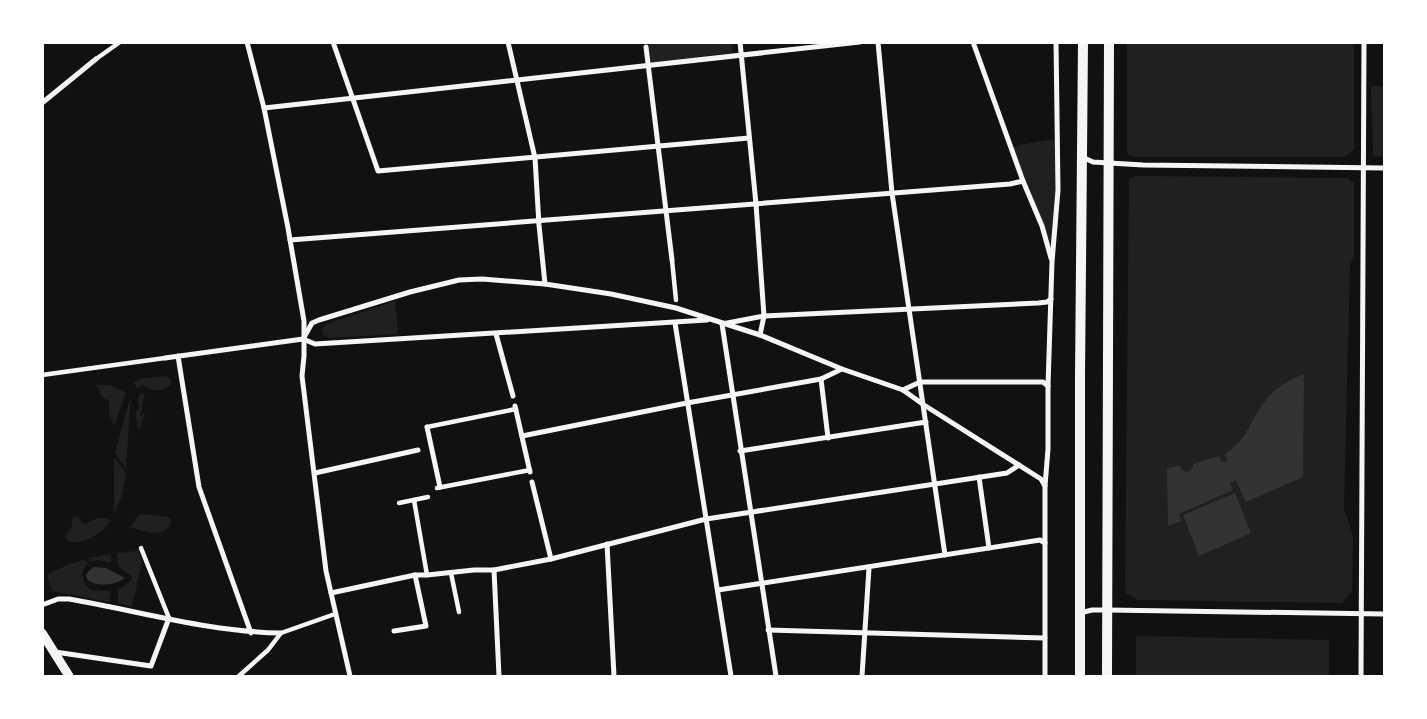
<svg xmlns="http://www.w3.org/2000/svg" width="1427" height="719" font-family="'Golos Text',sans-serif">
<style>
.green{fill:#202020}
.water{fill:#333}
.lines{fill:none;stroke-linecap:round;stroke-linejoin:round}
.pedestrian{stroke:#f5f5f5;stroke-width:4.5}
.minor{stroke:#f5f5f5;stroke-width:5}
.tertiary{stroke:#f5f5f5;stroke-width:9}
.primary{stroke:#f5f5f5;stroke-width:10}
</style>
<rect width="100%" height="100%" fill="#111"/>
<g class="green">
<polygon points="648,43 732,43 733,50 731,53 650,63"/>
<polygon points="1127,43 1354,43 1354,150 1344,157 1135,157 1129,155 1127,149"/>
<polygon points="1371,86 1384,86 1384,157 1373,156"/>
<polygon points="1049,140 1057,140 1058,190 1052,262 1042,226 1011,148 1020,145"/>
<polygon points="1136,176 1347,178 1354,183 1354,257 1350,264 1344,509 1353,536 1352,591 1342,603 1138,600 1126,593 1125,588 1129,184 1129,179"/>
<polygon points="395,301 398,334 329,338 323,335 322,329 327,324"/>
<path d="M166,376L171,380V385C163,393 151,391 143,385L137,388L134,383L138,379Z"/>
<polygon points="96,385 109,385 126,393 114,426 109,414 109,400 104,399"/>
<path d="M142,393L145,394C142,401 143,408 140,415L142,416L144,413L145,414L139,431L135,414L140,407L138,406V397Z"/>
<polygon points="131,395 126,469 115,453"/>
<polygon points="114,457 126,473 122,495 114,514"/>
<path d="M143,514L168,517L171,519C169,541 143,531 130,527L139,515Z"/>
<path d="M74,517H78L83,524L99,518L110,519V522C102,534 81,546 67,541L66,536L72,526V520Z"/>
<polygon points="138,551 142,562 132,607 118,603 118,589 129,583 132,578 131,576 118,566 117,553"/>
<polygon points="111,554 111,563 98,560 91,562 88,558"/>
<polygon points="84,560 88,563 82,572 84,584 91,590 111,591 109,602 52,591 47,575 69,564"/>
<polygon points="1136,636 1329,640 1329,676 1136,676"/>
</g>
<g class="water">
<path d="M1304,374L1303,477L1246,502L1236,480L1230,483L1233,490L1179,514L1182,521L1168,526L1167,468L1180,466L1182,470L1189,472L1193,467V464L1219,456L1222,463L1228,461L1225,454C1248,439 1248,424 1263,404C1273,389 1288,380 1304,374Z"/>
<polygon points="1235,493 1251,533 1199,556 1183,515"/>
<path d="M94,567L106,568L125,578C105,592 71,581 94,567Z"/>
</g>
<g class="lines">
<g class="pedestrian">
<polyline points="96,59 120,42"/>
<polyline points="672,260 676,300"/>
<polyline points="42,375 165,358"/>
<polyline points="427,427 516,409"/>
<polyline points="437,488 530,470"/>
<polyline points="414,500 427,575"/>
<polyline points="399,503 428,497"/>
<polyline points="141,548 169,618"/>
<polyline points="451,573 459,612"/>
<polyline points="239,676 268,650 281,633 335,614"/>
</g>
<g class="minor">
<polyline points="247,42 264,108 288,228 304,321 304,356 302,376 326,571 350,676"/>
<polyline points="333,42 378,171 749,138"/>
<polyline points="508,42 535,158 539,225 545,284"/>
<polyline points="740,42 756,204 764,316 760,335"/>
<polyline points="878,42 892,193 945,555"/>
<polyline points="973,42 1023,181 1042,226 1051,258"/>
<polyline points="646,47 672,260"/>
<polyline points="42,103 96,59"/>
<polyline points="264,108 860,42"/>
<polyline points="1082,157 1093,162 1143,165 1384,168"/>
<polyline points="290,240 1010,184 1023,181"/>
<polyline points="675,323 731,676"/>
<polyline points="496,334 513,396"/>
<polyline points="303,339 312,323 319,320 410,292 459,280 482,279 545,284 611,294 676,308 760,335 842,369 903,390 924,405 1041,479 1045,486"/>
<polyline points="178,356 199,487 251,633"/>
<polyline points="165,358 303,339 315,344 707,320"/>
<polyline points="821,379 828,438"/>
<polyline points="903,390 920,382 1043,382 1048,386"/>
<polyline points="515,406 530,472"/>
<polyline points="427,427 440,487"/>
<polyline points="522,436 687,403 821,379 842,369"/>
<polyline points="740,451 926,422"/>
<polyline points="315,473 418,450"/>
<polyline points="979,477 989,548"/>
<polyline points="532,482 551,559"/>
<polyline points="607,544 614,676"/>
<polyline points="494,570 499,676"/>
<polyline points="718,590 1040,540 1045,543"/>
<polyline points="331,593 415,575 427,575 474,570 494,570 551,559 706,519 1007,473 1019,465"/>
<path d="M42,605L58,599H69C139,611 210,632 281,633"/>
<polyline points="1080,613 1092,610 1107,610 1384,614"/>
<polyline points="768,630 1045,638"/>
<polyline points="394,631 426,626 415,575"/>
<polyline points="55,652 151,666 169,618"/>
<polyline points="776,676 722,324 764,316 1038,303 1047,302 1051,299"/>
<polyline points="862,676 869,568"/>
<polyline points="1045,676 1045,486 1048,449 1048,386 1052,262 1058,190 1056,42"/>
<polyline points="1361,676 1364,42"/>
</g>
<polyline class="tertiary" points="42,633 69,676"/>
<g class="primary">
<polyline points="1080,676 1080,377 1083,42"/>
<polyline points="1107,676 1109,42"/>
</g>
</g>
<rect width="1427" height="719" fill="none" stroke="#ffffff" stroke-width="88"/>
</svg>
